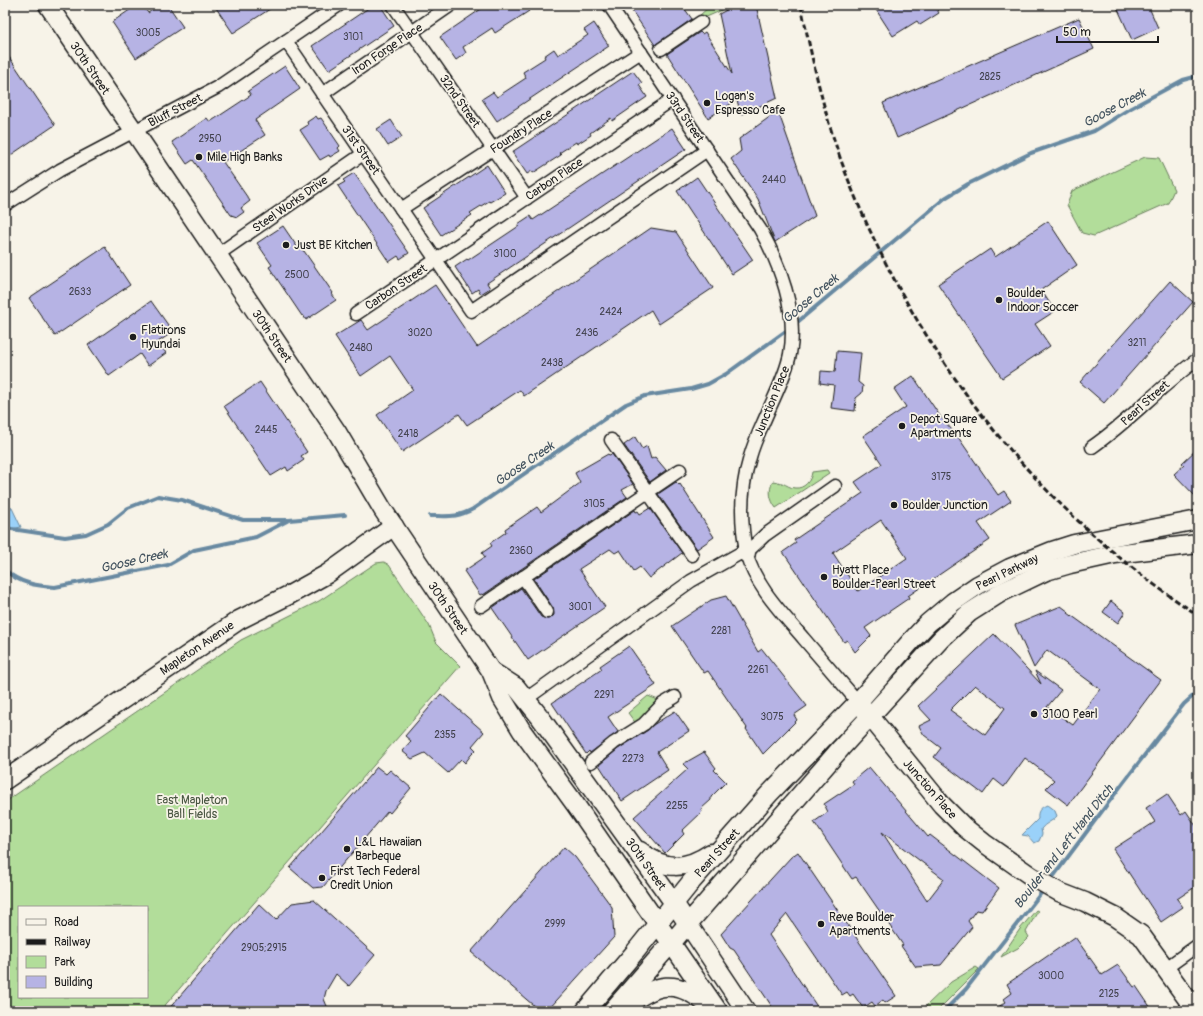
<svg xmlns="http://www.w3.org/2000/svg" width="1203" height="1016" font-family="Pangolin,sans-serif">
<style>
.green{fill:#b2dd9a;stroke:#677c5b;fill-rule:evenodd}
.water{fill:#9ad1f9;stroke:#6889a1}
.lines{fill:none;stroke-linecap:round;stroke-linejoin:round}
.stream{stroke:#6889a1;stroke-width:4}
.building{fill:#b6b3e4;stroke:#1c1c1c;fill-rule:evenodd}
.street-casing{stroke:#1c1c1c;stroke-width:15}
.secondary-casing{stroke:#1c1c1c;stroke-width:21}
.street{stroke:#f7f3e8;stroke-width:12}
.secondary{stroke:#f7f3e8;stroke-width:18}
.rail{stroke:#1c1c1c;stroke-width:3;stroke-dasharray:6 3;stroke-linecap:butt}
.poi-dot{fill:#1c1c1c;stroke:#f7f3e8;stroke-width:1.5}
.labels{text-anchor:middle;stroke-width:3.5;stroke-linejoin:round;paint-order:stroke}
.number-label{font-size:10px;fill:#42424e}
.street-label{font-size:12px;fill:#1c1c1c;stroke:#f7f3e8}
.poi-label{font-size:12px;fill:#1c1c1c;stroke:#f7f3e8;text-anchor:start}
.park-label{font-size:12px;fill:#495642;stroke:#f7f3e8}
.water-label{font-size:13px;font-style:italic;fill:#42525e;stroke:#f7f3e8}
</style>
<rect width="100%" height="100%" fill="#f7f3e8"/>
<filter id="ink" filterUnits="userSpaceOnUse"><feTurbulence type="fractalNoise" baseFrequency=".025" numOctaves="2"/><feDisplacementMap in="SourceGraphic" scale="8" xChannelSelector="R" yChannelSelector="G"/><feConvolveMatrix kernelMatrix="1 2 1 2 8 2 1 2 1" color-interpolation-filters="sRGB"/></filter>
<g filter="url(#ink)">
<g class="green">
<polygon points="711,5 729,5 720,11 702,19 699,16"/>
<polygon points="1145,157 1159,158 1174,190 1168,203 1094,236 1082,233 1067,205 1072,191"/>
<path d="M827,470L829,473L776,508C770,500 768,491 773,481C776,482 779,482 782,483C787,485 790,488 795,488C804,489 811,481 812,472Z"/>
<path d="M384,562L389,565L429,625L436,642L460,666L160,1011H5V802L241,640L319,601L376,563ZM19,907H147V997H19Z"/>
<polygon points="648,696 661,701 637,725 628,713"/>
<polygon points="1036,910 1038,911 1026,932 1029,937 1018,948 1001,957 1020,929"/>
<polygon points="976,967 979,969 937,1011 928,1011 926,1006 951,982"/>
</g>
<g class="water">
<polygon points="5,504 12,508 21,527 7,530 5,536"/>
<path d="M1047,805L1055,811L1057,816C1052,822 1045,823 1041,829L1042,834L1039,841L1034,843L1028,836L1022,835L1038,819C1037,811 1040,808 1047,805Z"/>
</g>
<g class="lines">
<g class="stream">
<polyline points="702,5 702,6"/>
<path d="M430,516C448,516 457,518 473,509L626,404L645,396L691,389L708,384L726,374L794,325L945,198L968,184L1031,153L1094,131L1131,108L1183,80L1198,76"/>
<polyline points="5,528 65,537 86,534 108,524 128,508 158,496 182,500 243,520 289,520 345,515"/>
<path d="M5,570C19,583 36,586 55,587L168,565L194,550L256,537L287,521"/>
<polyline points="1050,881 1123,783 1184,704 1193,696 1198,694"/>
<polyline points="944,1011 966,989 1045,888"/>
</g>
</g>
<g class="building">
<polygon points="137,5 142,5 148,13 159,5 168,5 183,27 136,58 112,22"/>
<polygon points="214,5 276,5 233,33"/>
<polygon points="373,5 380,5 394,26 329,70 312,46"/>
<polygon points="487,5 524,5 529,11 495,33 492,28 463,47 466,53 456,60 440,37"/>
<polygon points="628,5 682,5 692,19 655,45"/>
<polygon points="736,5 756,5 777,98 741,115 737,100 708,118 667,54 700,32 702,34 705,32 732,74 719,14"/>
<polygon points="873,5 934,5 939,13 920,25 917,21 893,36"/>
<polygon points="1116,5 1148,5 1158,28 1132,40"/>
<polygon points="1079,18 1094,49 897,138 883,103"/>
<polygon points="594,23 609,46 497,121 482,99 493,92 497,97 526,78 523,72 545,58 544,56 554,49 558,55 588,35 584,30"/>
<polygon points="5,51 55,125 5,159"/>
<polygon points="285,66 300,89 255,120 265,135 223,162 250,201 241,208 244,212 237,217 231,215 193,160 187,164 172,142 207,118 210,122 251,95 248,91"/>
<polygon points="633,71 642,83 639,85 647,97 612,121 611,118 590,133 591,135 577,144 576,142 559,153 561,155 533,173 532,171 527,174 512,152"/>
<polygon points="778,111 815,216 775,242 758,199 731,159 741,151 739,139"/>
<polygon points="316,116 318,119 321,118 340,146 338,148 340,151 330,157 329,155 320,160 300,130 308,125 307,122"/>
<polygon points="391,120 402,137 388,146 377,129"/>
<polygon points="672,128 686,149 487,283 490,288 481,294 478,289 472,293 455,267 467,259 468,260 519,226 518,224 530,216 533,220"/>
<polygon points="487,165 505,193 490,202 489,201 470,213 472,215 441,235 423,208"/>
<polygon points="354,173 409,253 400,259 398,256 389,262 338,186 345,182 343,180"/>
<polygon points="697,177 753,260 732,274 677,191"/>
<polygon points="1048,221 1077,265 1041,290 1055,311 1035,324 1050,346 1002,378 938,284 990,249 995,257"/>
<polygon points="283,226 298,248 300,246 303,251 304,251 333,293 332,294 336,300 306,320 303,315 302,316 269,267 272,265 257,243"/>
<polygon points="651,228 676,232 713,288 659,324 651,310 524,396 520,390 467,425 459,414 402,452 377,415 413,390 390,356 361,376 335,336 361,320 368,330 435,285 477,347"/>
<polygon points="105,247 130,285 55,336 29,298"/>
<polygon points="1170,281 1193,302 1104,403 1080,382"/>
<polygon points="151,301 173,332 158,342 166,353 148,366 140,354 109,376 88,345"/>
<polygon points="837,351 861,353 858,382 863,386 862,393 856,398 855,411 831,408 834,385 820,383 821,371 835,372"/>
<path d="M913,376L940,416L958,437L998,495L1004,491L1011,501L978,523L990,540L908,596L909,598L865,628L871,636L855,652L847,640L844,642L783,552L796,543L794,540L863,493L855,482L882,464L863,436L906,407L894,389ZM881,520L907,558L858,591L833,553Z"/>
<polygon points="260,382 307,452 301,456 304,460 288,471 286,467 271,476 224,406"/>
<polygon points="635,437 642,449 647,446 651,459 655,457 666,470 650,482 624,445"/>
<polygon points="1198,448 1198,499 1174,474 1184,465 1182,463"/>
<polygon points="608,454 609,455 612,454 633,484 622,490 627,497 483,595 482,594 480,595 464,571 485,557 482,553 492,546 490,543 506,532 505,529 537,507 541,512 580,483 575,473"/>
<polygon points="676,482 679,485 680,484 714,537 697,549 658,494"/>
<polygon points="650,508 682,553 649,578 640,567 634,571 620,550 615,553 610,549 579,569 605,607 528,660 492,608 521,588 541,617 547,619 551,618 554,615 553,608 534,579 635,510 636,512 638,511 640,514"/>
<polygon points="726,596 758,652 762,649 807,706 794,715 797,720 763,754 746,729 747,728 708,671 704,673 672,626 711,600"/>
<polygon points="1111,601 1125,612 1118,623 1103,612"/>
<path d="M1061,606L1069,612L1068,613L1161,680L1068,805L1046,788L1054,780L1025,758L1004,787L994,779L983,794L934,757L941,748L924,735L919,726L931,720L918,706L994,634L1041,684L1035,671L1061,690L1047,707L1073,725L1100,689L1047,650L1034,668L1015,625ZM975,685L1005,708L985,735L950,710Z"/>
<polygon points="629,646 656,685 608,717 618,732 590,753 589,751 586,754 552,703 602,669 600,666"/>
<polygon points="441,694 484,732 472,746 476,750 471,755 465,763 461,759 448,773 425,753 412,759 402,751 411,741 405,736"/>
<polygon points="675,711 689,731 657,752 668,770 622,801 599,765 618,749 648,730 653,725"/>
<polygon points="704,752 716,768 714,770 726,782 711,797 711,800 701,809 702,812 682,831 684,834 665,853 634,817 688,769 683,764"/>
<polygon points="377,767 386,774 390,770 411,788 390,813 388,811 323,887 313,888 290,868"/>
<path d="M869,767L928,837L930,835L999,888L982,911L976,910L968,921L972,927L941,965L916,967L901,946L903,945L856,877L852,879L814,822L828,812L824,804L854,784L852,781ZM882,832L944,879L927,901Z"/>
<polygon points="1167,794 1181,815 1186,811 1198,829 1198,885 1177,899 1183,907 1161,922 1113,849 1155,822 1146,808"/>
<polygon points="564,847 575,857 612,907 614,937 547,1011 540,1011 471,952"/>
<polygon points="798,852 896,996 885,1003 883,1000 875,1006 872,1002 863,1008 853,994 850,996 847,992 842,995 787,914 769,935 820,1011 775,1011 734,950 730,948 721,934 791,857"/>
<polygon points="314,900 375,955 349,986 336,974 326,991 324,999 329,1011 167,1011 259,904 276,920 292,903"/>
<polygon points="1075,937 1102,975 1118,965 1134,987 1136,986 1153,1011 992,1011 1006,1002 1004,999 1012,993 1007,984"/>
</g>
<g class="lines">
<defs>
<g id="street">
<polyline points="393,5 527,198"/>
<polyline points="286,41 471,311 707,150"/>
<polyline points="661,49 701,22"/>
<polyline points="322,94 451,5"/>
<polyline points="5,205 60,170 218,87 339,5"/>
<polyline points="401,209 641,52"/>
<polyline points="217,255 363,154"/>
<polyline points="356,314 673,99"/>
<polyline points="611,440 692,555"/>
<path d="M1092,447C1130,421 1160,386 1198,359"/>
<path d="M835,486L765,535L746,553C756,587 782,613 804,639C822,660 840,681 858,702"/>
<polyline points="523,577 547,612"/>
<polyline points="481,606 680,470"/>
<path d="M526,699L691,581L746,550C740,520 741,487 750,457C754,442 761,428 767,414C775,395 786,375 790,354C798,313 780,264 760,229L609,5"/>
<polyline points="591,762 614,743 644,724 663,704 675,697"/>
<polyline points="1166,968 1198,945"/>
</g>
<g id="secondary">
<polyline points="48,5 134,131 337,432 383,510 491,671 502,698 522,731 575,804 718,1011"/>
<polyline points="746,550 746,553"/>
<polyline points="491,671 516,687 540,717 674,903 746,1011"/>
<polyline points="864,709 942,805 964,827 984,843 1031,876 1059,892 1085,902 1115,917 1141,935 1196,1011"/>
<polyline points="5,780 239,620 291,594 327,574 394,526"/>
<path d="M640,851C664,871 686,870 711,853"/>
<path d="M624,1008C656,983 676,977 709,1006"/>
<polyline points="585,1011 635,952 692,881 769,794 858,702 912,640 928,623 953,602 978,585 1010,568 1052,551 1074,544 1198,520"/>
<polyline points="612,1011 841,748 941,639 969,613 1002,592 1046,571 1070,564 1115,554 1198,544"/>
</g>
</defs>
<use href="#street" class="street-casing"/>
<use href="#secondary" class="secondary-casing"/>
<use href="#street" class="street"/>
<use href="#secondary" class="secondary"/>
<path class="rail" d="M801,5C813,64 826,123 848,179C917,355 1039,512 1198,615"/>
</g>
</g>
<g class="poi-dot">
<circle cx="707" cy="103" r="4"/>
<circle cx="199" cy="157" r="4"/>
<circle cx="286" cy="245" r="4"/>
<circle cx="999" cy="300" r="4"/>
<circle cx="133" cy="337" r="4"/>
<circle cx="902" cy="426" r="4"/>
<circle cx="894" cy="505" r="4"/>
<circle cx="824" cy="577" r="4"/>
<circle cx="1034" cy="714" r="4"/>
<circle cx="347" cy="849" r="4"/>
<circle cx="322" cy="878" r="4"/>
<circle cx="821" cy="924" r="4"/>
</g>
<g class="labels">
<g class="number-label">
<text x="148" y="36">3005</text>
<text x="353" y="40">3101</text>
<text x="990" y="80">2825</text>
<text x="210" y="142">2950</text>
<text x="774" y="183">2440</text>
<text x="505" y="257">3100</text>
<text x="297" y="278">2500</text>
<text x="80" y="295">2633</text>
<text x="611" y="315">2424</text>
<text x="420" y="336">3020</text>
<text x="587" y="336">2436</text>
<text x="1137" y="346">3211</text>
<text x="361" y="351">2480</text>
<text x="552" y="366">2438</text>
<text x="266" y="433">2445</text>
<text x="408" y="437">2418</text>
<text x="941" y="480">3175</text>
<text x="594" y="507">3105</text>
<text x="521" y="554">2360</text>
<text x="580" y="610">3001</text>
<text x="721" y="634">2281</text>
<text x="758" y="673">2261</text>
<text x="604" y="698">2291</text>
<text x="772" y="720">3075</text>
<text x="445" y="738">2355</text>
<text x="633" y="762">2273</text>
<text x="677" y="809">2255</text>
<text x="555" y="927">2999</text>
<text x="264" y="951">2905;2915</text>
<text x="1051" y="979">3000</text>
<text x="1109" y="997">2125</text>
</g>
<g class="street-label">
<text transform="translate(387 49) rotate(-34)" y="4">Iron Forge Place</text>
<text transform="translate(90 68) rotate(56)" y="4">30th Street</text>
<text transform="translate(460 101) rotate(55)" y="4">32nd Street</text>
<text transform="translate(175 110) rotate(-27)" y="4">Bluff Street</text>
<text transform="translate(685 117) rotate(56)" y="4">33rd Street</text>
<text transform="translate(521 131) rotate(-33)" y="4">Foundry Place</text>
<text transform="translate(361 150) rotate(55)" y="4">31st Street</text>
<text transform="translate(554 179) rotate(-34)" y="4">Carbon Place</text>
<text transform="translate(290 204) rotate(-35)" y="4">Steel Works Drive</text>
<text transform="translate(396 287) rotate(-34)" y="4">Carbon Street</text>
<text transform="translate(272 336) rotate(56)" y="4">30th Street</text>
<text transform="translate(772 401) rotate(-68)" y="4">Junction Place</text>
<text transform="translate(1145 403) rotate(-42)" y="4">Pearl Street</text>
<text transform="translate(1007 572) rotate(-26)" y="4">Pearl Parkway</text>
<text transform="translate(448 608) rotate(56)" y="4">30th Street</text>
<text transform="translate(197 648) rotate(-34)" y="4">Mapleton Avenue</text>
<text transform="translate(930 789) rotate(49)" y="4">Junction Place</text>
<text transform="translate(717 853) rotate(-48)" y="4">Pearl Street</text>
<text transform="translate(646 864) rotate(55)" y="4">30th Street</text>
</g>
<g class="poi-label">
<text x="715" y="100">Logan's<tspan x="715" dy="14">Espresso Cafe</tspan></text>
<text x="207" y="161">Mile High Banks</text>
<text x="294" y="249">Just BE Kitchen</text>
<text x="1007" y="297">Boulder<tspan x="1007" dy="14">Indoor Soccer</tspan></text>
<text x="141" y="334">Flatirons<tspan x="141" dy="14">Hyundai</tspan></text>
<text x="910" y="423">Depot Square<tspan x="910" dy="14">Apartments</tspan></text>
<text x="902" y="509">Boulder Junction</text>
<text x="832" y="574">Hyatt Place<tspan x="832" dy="14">Boulder-Pearl Street</tspan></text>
<text x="1042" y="718">3100 Pearl</text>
<text x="355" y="846">L&amp;L Hawaiian<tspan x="355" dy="14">Barbeque</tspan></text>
<text x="330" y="875">First Tech Federal<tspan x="330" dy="14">Credit Union</tspan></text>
<text x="829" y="921">Reve Boulder<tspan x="829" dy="14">Apartments</tspan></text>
</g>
<g class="park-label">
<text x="192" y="804">East Mapleton<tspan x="192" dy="14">Ball Fields</tspan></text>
</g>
<g class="water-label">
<text transform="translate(1114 107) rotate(-28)" y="5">Goose Creek</text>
<text transform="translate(810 298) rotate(-40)" y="5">Goose Creek</text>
<text transform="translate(524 463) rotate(-34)" y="5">Goose Creek</text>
<text transform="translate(134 560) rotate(-13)" y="5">Goose Creek</text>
<text transform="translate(1063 846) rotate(-52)" y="5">Boulder and Left Hand Ditch</text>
</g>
</g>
<rect width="1203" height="1016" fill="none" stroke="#f7f3e8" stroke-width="20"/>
<rect x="10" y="10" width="1183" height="996" fill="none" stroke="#1c1c1c" stroke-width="1.5" filter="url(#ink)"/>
<rect x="18" y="906" width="130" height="92" fill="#f7f3e8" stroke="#9f9d96"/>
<rect x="26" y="919" width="20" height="6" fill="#f7f3e8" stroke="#9f9d96"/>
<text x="54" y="926" font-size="12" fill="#1c1c1c">Road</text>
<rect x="26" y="939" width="20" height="6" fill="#1c1c1c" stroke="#9f9d96"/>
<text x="54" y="946" font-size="12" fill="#1c1c1c">Railway</text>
<rect x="26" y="956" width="20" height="12" fill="#b2dd9a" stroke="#9f9d96"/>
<text x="54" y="966" font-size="12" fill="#1c1c1c">Park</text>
<rect x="26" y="976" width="20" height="12" fill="#b6b3e4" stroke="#9f9d96"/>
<text x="54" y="986" font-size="12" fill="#1c1c1c">Building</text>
<path d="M1057 36v6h101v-6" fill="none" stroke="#1c1c1c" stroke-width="2"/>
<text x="1063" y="36" font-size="12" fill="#1c1c1c" stroke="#f7f3e8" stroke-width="3" paint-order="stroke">50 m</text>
</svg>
